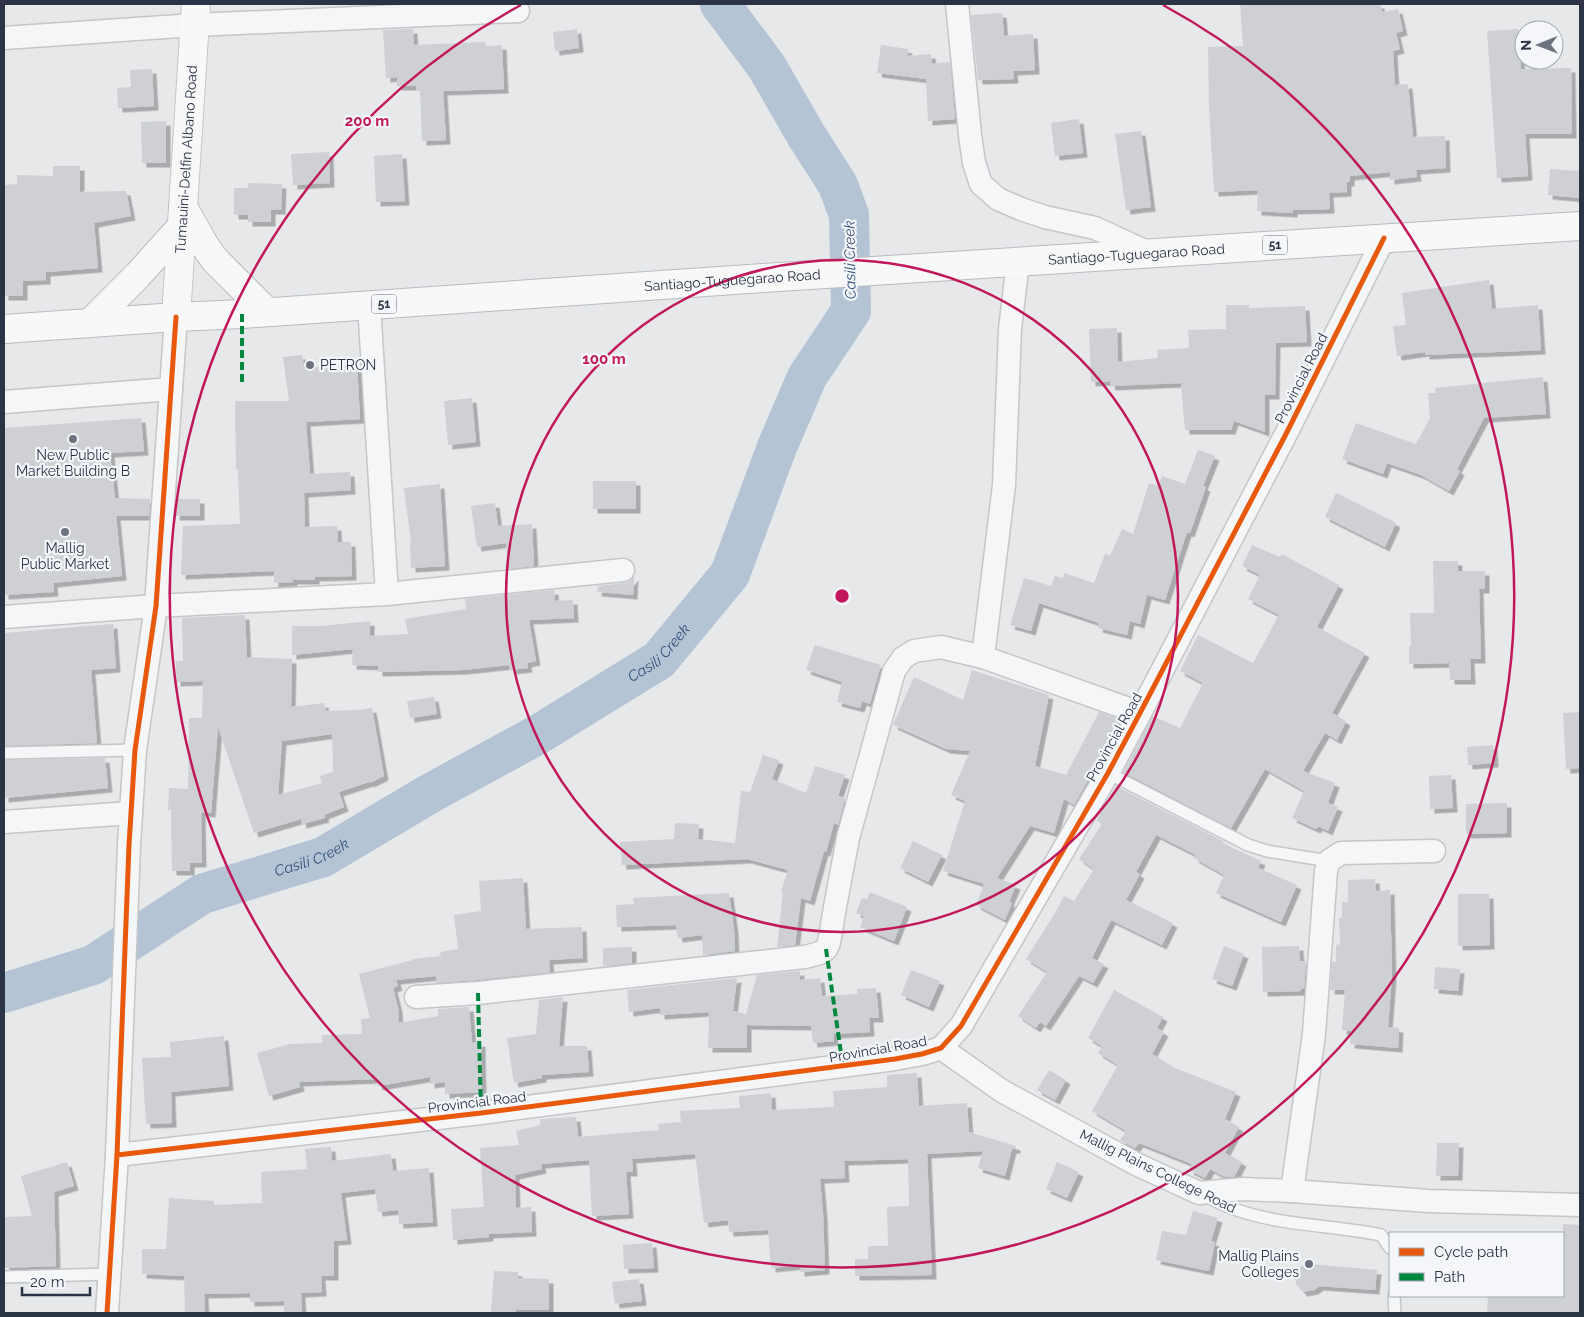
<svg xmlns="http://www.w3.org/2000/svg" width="1584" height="1317" font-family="Raleway,sans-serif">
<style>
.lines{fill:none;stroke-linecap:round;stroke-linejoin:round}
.river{stroke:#b4c4d5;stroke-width:40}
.building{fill:#ced0d3;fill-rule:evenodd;filter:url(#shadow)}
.lane-casing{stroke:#c4c6c8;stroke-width:14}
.street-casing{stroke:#c4c6c8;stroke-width:25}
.secondary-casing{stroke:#c4c6c8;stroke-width:30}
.highway-casing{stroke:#b8bbbf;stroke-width:30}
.lane{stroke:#f5f6f7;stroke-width:11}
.street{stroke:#f5f6f7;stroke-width:22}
.secondary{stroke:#f8f8f8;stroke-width:28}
.highway{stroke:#f8f8f8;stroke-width:28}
.quiet{stroke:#00873e;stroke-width:4;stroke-dasharray:8 4;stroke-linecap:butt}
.cycleway-casing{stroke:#f4f6f9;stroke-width:8}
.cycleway{stroke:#e8590c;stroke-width:5}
.ring{fill:none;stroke:#c2185b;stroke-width:2.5}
.poi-dot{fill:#6c737f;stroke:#f4f6f9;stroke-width:2}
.labels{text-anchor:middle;stroke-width:4.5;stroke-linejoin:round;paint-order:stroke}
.shield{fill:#f4f6f9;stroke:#676e7b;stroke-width:1}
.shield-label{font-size:12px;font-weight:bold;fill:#2b3445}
.street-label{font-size:14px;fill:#2b3445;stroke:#f4f6f9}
.poi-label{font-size:14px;fill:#2b3445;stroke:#f4f6f9}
.water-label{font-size:15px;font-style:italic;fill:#34527a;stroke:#f4f6f9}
.centre{fill:#c2185b;stroke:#f4f6f9;stroke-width:2.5}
.ring-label{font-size:15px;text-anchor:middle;font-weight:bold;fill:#c2185b;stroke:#f4f6f9;stroke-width:4.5;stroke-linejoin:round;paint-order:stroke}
</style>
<defs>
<filter id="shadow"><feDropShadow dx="4.5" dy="4.5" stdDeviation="0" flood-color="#0004"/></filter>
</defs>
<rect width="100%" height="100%" fill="#e6e8ea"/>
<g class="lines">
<path class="river" id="s1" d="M4,993L93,965L202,894L323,857L429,794L539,734L659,660L730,574L777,447L807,377L851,311L849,215L838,185L806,135L767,67L720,4"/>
</g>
<g class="building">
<polygon points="1240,4 1380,4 1382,12 1398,9 1403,31 1396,33 1400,49 1393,51 1395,85 1408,84 1413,137 1445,136 1446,168 1416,170 1417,177 1390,180 1390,172 1350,176 1350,182 1347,182 1347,192 1329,193 1330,209 1293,210 1293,213 1257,211 1258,190 1214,192 1209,108 1208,47 1243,46"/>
<polygon points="1002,13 1004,36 1033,34 1035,70 1013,71 1014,79 978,80 971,15"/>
<polygon points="413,29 414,45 485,42 486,46 502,45 504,89 443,91 446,140 422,141 420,91 416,91 416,86 397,86 397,77 386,78 383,30"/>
<polygon points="577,29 579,48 555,51 553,32"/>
<polygon points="1518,29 1521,69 1571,68 1572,134 1525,134 1528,176 1497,178 1487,31"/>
<polygon points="881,45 908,49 907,56 931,54 932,64 950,62 955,119 928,121 926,79 877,73"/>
<polygon points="152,69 154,106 118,108 117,88 131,87 130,70"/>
<polygon points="1079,119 1083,153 1055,156 1051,123"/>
<polygon points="166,121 166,163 142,163 141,122"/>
<polygon points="1141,131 1151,207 1126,210 1115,134"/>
<polygon points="329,152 330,183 293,185 291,154"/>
<polygon points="402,154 405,201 376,202 374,156"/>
<polygon points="53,166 80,166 80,192 126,191 131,216 94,223 98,268 46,272 46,280 23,281 23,296 4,296 4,185 17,184 17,175 53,176"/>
<polygon points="1550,169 1580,171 1580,198 1548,195"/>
<polygon points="248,183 282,184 281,210 271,210 271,222 248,222 248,215 234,215 234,188 248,188"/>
<polygon points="1489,280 1492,309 1538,305 1541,350 1425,355 1425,352 1397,356 1393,326 1406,325 1402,293"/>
<polygon points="1226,305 1249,305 1249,308 1305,306 1307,342 1276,343 1275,395 1265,395 1265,432 1234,421 1231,430 1185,430 1181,383 1111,386 1110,381 1091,382 1089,329 1117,328 1118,362 1158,358 1157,350 1189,348 1188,330 1226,329"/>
<polygon points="302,355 304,368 357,364 360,419 306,422 310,474 350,472 351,490 304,493 305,527 337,526 338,542 351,542 352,576 315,577 315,580 293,580 293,582 274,583 274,571 181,575 183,526 240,524 238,469 236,469 235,401 289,401 283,357"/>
<polygon points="1543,377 1546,414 1484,418 1457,469 1460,471 1449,491 1421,475 1387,463 1383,474 1342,459 1356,423 1416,444 1430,418 1428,393 1436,393 1435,388"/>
<polygon points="472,398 476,442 448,445 444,401"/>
<polygon points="141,418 144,451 110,453 115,498 150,499 149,516 116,516 122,576 53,583 54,592 4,595 4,428"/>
<polygon points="1198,450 1215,456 1203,486 1206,487 1190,533 1187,532 1165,600 1147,595 1140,624 1130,621 1127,635 1098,628 1099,623 1039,603 1031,631 1010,625 1024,578 1051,586 1055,576 1063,578 1064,573 1094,583 1105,554 1110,556 1122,529 1133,534 1149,483 1158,486 1162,476 1185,484"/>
<rect x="593" y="481" width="43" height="28"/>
<polygon points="440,484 445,566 411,568 410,543 411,543 404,488"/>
<polygon points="1336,493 1396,523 1385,547 1325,517"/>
<polygon points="177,499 200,499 200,516 175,516"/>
<polygon points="495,503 498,526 532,524 534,566 507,569 506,543 477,547 471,506"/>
<polygon points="1252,545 1280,557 1282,554 1339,585 1317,627 1365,653 1332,713 1346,721 1337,740 1325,733 1303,771 1335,783 1328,803 1338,807 1328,831 1318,826 1316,829 1292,818 1304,791 1265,769 1231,828 1123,772 1153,716 1180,728 1203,683 1180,671 1198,635 1253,663 1279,615 1248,599 1260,575 1242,566"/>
<polygon points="1433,561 1458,561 1458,571 1485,571 1485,589 1479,589 1481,659 1470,659 1471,680 1450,680 1449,663 1409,664 1409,646 1411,646 1410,613 1434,613"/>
<polygon points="634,576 633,595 597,592 598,586 625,583 630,581"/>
<polygon points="554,590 555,601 573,600 574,618 529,620 536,661 527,663 528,668 510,670 509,665 463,670 378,672 378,666 352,665 353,649 292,655 292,626 322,626 370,621 370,636 408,634 405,619 466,609 465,599"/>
<path d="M245,615L247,657L292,659L291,707L324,703L326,711L358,710L372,708L384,776L370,783L369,782L339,792L344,807L324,815L325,818L302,824L301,819L254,833L218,727L211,813L201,812L202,863H190V871H172L171,810H168L169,788L188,789L189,718H202L203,681L176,682V661H183L182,618ZM332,734L333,772L320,776L322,783L278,795L282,741Z"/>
<polygon points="113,624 116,668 91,670 97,743 4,746 4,633"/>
<polygon points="815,645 881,665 870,704 862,701 860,708 837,702 842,682 806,670"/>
<polygon points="972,670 1049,695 1035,766 1066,775 1099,712 1121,720 1074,805 1064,799 1054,833 1030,826 997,878 1016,885 1009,902 1012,903 1005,920 976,905 984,884 943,871 965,801 951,795 970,751 946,749 893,725 914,677 963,700"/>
<polygon points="434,697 437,714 410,718 407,701"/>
<polygon points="1580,712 1580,768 1566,769 1563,713"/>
<polygon points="1493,745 1494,763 1468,765 1467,747"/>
<polygon points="763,755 779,760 772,779 806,793 815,766 845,775 838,796 845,798 838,825 834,823 826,852 824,851 810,901 801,898 795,945 777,947 783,893 781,892 788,870 747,859 622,865 620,842 674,839 675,823 699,824 698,839 735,843 741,791 750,792"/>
<polygon points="105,758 108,788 4,798 4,760"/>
<polygon points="1451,775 1453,808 1430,809 1429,776"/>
<polygon points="1116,786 1223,841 1222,843 1261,861 1258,868 1297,885 1281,922 1216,893 1224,875 1194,858 1196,855 1156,835 1136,872 1140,874 1126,900 1173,923 1162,945 1111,920 1092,958 1104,964 1093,983 1079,976 1046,1026 1040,1022 1036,1028 1018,1016 1047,972 1026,959 1055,913 1064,896 1074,901 1094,869 1079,859 1102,824 1097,821 1097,819"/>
<polygon points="1507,803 1507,833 1466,834 1466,804"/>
<polygon points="913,841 942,855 928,882 900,868"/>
<polygon points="523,878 526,929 582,927 583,958 549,960 550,972 477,980 436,983 436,976 396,980 398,986 393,988 398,1008 399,1023 438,1016 438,1009 469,1007 472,1043 481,1042 482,1092 445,1094 445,1082 430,1084 430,1077 378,1086 377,1079 299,1082 300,1087 269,1096 257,1053 290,1044 322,1043 322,1035 362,1034 361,1019 370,1018 359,974 413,960 413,959 441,956 440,952 458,949 454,915 481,911 479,881"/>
<polygon points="1375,879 1376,891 1390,890 1392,976 1388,1027 1399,1028 1398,1048 1350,1044 1351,1031 1342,1030 1345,990 1330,990 1332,962 1336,962 1336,945 1340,944 1339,918 1342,918 1342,902 1348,902 1348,880"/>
<polygon points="870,892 907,907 894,941 860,927 864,916 856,913 862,898 867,899"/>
<polygon points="729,893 734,929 735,951 703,955 702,935 678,938 676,925 617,927 616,905 634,904 633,898"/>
<polygon points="1458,894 1489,894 1490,945 1458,946"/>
<polygon points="1224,946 1244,954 1232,986 1212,979"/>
<polygon points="1299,946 1300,961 1306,961 1304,989 1301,989 1301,991 1263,992 1262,947"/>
<polygon points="632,947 632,963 603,966 603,948"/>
<polygon points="1435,967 1460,969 1458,991 1434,989"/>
<polygon points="911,970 940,981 929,1007 901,995"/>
<polygon points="800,971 800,980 820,978 822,996 857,994 857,989 876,988 879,1018 869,1018 870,1032 833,1034 834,1041 813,1043 811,1026 747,1025 747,1048 708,1048 709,1012 660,1015 660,1008 629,1012 627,990 737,978 733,1011 746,1014 757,975"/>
<polygon points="1114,990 1163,1017 1157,1028 1164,1032 1152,1054 1175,1068 1236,1092 1225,1119 1239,1127 1225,1153 1242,1162 1234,1177 1225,1177 1210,1169 1205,1178 1189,1170 1192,1164 1139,1143 1135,1148 1120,1140 1126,1131 1092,1111 1118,1065 1098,1053 1102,1046 1088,1038"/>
<polygon points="563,997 559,1046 587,1046 589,1072 542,1075 542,1078 514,1083 507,1038 536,1034 539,1000"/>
<polygon points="224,1036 229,1086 171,1092 172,1123 146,1124 142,1058 171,1057 170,1042"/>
<polygon points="1049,1070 1066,1080 1055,1100 1037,1090"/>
<polygon points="917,1073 919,1106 967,1103 969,1132 1016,1146 1016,1149 1012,1149 1005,1176 978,1168 983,1151 927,1154 932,1275 855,1276 855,1259 868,1259 868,1246 888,1246 887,1207 909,1206 908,1159 844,1161 845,1178 820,1179 823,1214 825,1270 800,1272 800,1265 771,1268 768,1230 729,1232 728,1220 704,1223 695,1154 632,1159 633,1172 626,1172 629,1214 592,1216 589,1160 541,1164 542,1169 515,1175 516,1208 531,1207 532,1232 489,1234 489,1237 453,1240 451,1209 484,1207 480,1148 519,1145 516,1131 540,1125 540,1119 576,1117 578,1137 659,1130 658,1124 681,1122 680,1111 740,1108 739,1096 771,1093 772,1110 834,1107 833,1091 887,1087 887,1075"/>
<polygon points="1437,1143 1459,1143 1458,1176 1436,1176"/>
<polygon points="331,1147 332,1161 391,1154 393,1171 429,1168 433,1222 399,1224 398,1210 378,1212 375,1189 341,1193 347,1240 334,1241 334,1276 321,1276 322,1292 301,1293 302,1313 284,1313 284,1301 250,1302 250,1293 204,1294 205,1313 185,1313 184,1276 142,1274 142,1249 166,1249 169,1198 214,1201 214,1205 262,1203 261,1172 307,1169 305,1149"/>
<polygon points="67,1162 74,1186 54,1192 56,1266 5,1268 4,1217 32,1216 21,1176"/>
<polygon points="1057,1162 1079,1172 1067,1198 1046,1189"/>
<polygon points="1193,1211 1218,1218 1211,1241 1215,1242 1209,1271 1156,1260 1162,1231 1186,1235"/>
<polygon points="1563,1224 1580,1225 1580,1313 1487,1313 1488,1296 1563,1296"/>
<polygon points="652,1243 654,1268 624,1269 623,1245"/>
<polygon points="1310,1264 1377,1270 1375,1290 1319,1286 1314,1290 1303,1292 1296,1284 1295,1277 1297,1270 1303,1265"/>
<polygon points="494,1271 518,1272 518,1278 549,1279 549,1310 516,1310 516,1313 491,1313"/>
<polygon points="639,1279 642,1301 615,1304 612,1282"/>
</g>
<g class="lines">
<defs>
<g id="lane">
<polyline points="4,753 135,750"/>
<polyline points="1108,773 1248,845 1267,851 1329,861"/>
<path d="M1206,1196C1215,1201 1225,1206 1234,1209C1281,1226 1333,1225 1381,1235L1390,1248"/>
<polyline points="4,1277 109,1274"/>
<polyline points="1394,1296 1395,1313"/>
</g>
<g id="street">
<polyline points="957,4 970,135 974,163 981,184 998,199 1021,209 1045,217 1095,228 1147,252"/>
<polyline points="4,38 194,25 518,11"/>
<polyline points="369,305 387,594"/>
<polyline points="4,402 171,389"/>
<polyline points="4,617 156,606 387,594 623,570"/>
<polyline points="983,657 1004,485 1010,329 1018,262"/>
<polyline points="4,822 131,813"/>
<polyline points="416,997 478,993 805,957 820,953 826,949 829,943 835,907 848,838 894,671 903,658 914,651 941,647 983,657 1140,713"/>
<polyline points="941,1048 1002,1091 1136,1164 1199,1193 1243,1189 1292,1191 1429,1201 1580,1205"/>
<polyline points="117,1155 129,845 135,750 156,606 176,317"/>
<polyline points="1292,1191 1314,1034 1326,871 1329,861 1341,853 1434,851"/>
<polyline points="107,1313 117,1155 481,1113 895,1059 922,1054 941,1048 961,1026 1108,773 1140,713 1287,432 1384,238"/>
</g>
<g id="secondary">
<path id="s2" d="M176,317L196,4"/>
</g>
<g id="highway">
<polyline points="183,207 205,246 215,260 267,312"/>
<polyline points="90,323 138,275 182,226"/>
<path id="s3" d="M4,329L176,317L242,314L763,278L1580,226"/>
</g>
</defs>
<use href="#lane" class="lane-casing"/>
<use href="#street" class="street-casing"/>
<use href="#secondary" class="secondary-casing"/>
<use href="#highway" class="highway-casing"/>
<use href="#lane" class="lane"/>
<use href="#street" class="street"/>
<use href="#secondary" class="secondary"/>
<use href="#highway" class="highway"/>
<g class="quiet">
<polyline points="242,314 242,385"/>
<polyline points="826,949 843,1067"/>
<polyline points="478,993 481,1113"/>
</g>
<defs>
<g id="cycleway">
<polyline points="117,1155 129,845 135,750 156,606 176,317"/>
<polyline points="107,1313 117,1155 481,1113 895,1059 922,1054 941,1048 961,1026 1108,773 1140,713 1287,432 1384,238"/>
</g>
</defs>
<use href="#cycleway" class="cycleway-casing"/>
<use href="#cycleway" class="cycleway"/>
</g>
<g class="ring">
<circle cx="842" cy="596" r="336"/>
<path d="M1163 5A672 672 0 1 1 521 5"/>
</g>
<g class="poi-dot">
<circle cx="310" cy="365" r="5"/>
<circle cx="73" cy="439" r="5"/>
<circle cx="65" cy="532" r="5"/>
<circle cx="1309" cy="1264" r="5"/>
</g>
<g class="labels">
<g class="shield">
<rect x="1262.5" y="235.5" width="25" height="19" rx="4"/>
<rect x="371.5" y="294.5" width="25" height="19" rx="4"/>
</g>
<g class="shield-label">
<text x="1275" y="249">51</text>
<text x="384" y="308">51</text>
</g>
<g class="street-label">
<text dy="5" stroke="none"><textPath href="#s2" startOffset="158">Tumauini-Delfin Albano Road</textPath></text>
<text dy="5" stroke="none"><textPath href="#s3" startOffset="1135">Santiago-Tuguegarao Road</textPath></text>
<text dy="5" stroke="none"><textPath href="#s3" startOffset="730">Santiago-Tuguegarao Road</textPath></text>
<text transform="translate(1301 378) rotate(-63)" y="5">Provincial Road</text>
<text transform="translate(1114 737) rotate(-61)" y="5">Provincial Road</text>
<text transform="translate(878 1049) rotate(-10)" y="5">Provincial Road</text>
<text transform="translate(477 1102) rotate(-7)" y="5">Provincial Road</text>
<text transform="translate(1158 1171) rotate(26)" y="5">Mallig Plains College Road</text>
</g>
<g class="poi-label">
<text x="320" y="370" text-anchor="start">PETRON</text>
<text x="73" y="460">New Public<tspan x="73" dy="16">Market Building B</tspan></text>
<text x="65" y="553">Mallig<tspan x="65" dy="16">Public Market</tspan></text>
<text x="1299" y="1261" text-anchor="end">Mallig Plains<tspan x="1299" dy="16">Colleges</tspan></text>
</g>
<g class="water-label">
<text transform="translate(850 260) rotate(-91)" y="5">Casili Creek</text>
<text dy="5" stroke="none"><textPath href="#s1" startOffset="744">Casili Creek</textPath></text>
<text dy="5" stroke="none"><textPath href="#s1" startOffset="339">Casili Creek</textPath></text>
</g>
</g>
<circle cx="842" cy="596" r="8" class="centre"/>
<g class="ring-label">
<text x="367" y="126">200 m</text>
<text x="604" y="364">100 m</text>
</g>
<rect width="1584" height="1317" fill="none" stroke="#2b3445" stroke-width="10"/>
<rect x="1389" y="1232" width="175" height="65" fill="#f4f6f9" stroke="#a4a8b1"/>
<rect x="1399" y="1248" width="25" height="8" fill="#e8590c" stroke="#a4a8b1"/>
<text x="1434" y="1257" font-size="15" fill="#2b3445">Cycle path</text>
<rect x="1399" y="1273" width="25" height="8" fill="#00873e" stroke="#a4a8b1"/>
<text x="1434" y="1282" font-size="15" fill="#2b3445">Path</text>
<g transform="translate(1539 45) rotate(269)"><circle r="24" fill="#f4f6f9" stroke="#a4a8b1"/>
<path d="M0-4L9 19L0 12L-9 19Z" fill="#6c737f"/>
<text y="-8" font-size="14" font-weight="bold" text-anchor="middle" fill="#2b3445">N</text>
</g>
<path d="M22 1287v8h68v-8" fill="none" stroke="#2b3445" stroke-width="2.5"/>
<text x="30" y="1287" font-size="15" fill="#2b3445" stroke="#f4f6f9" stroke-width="4" paint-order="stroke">20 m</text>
</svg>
